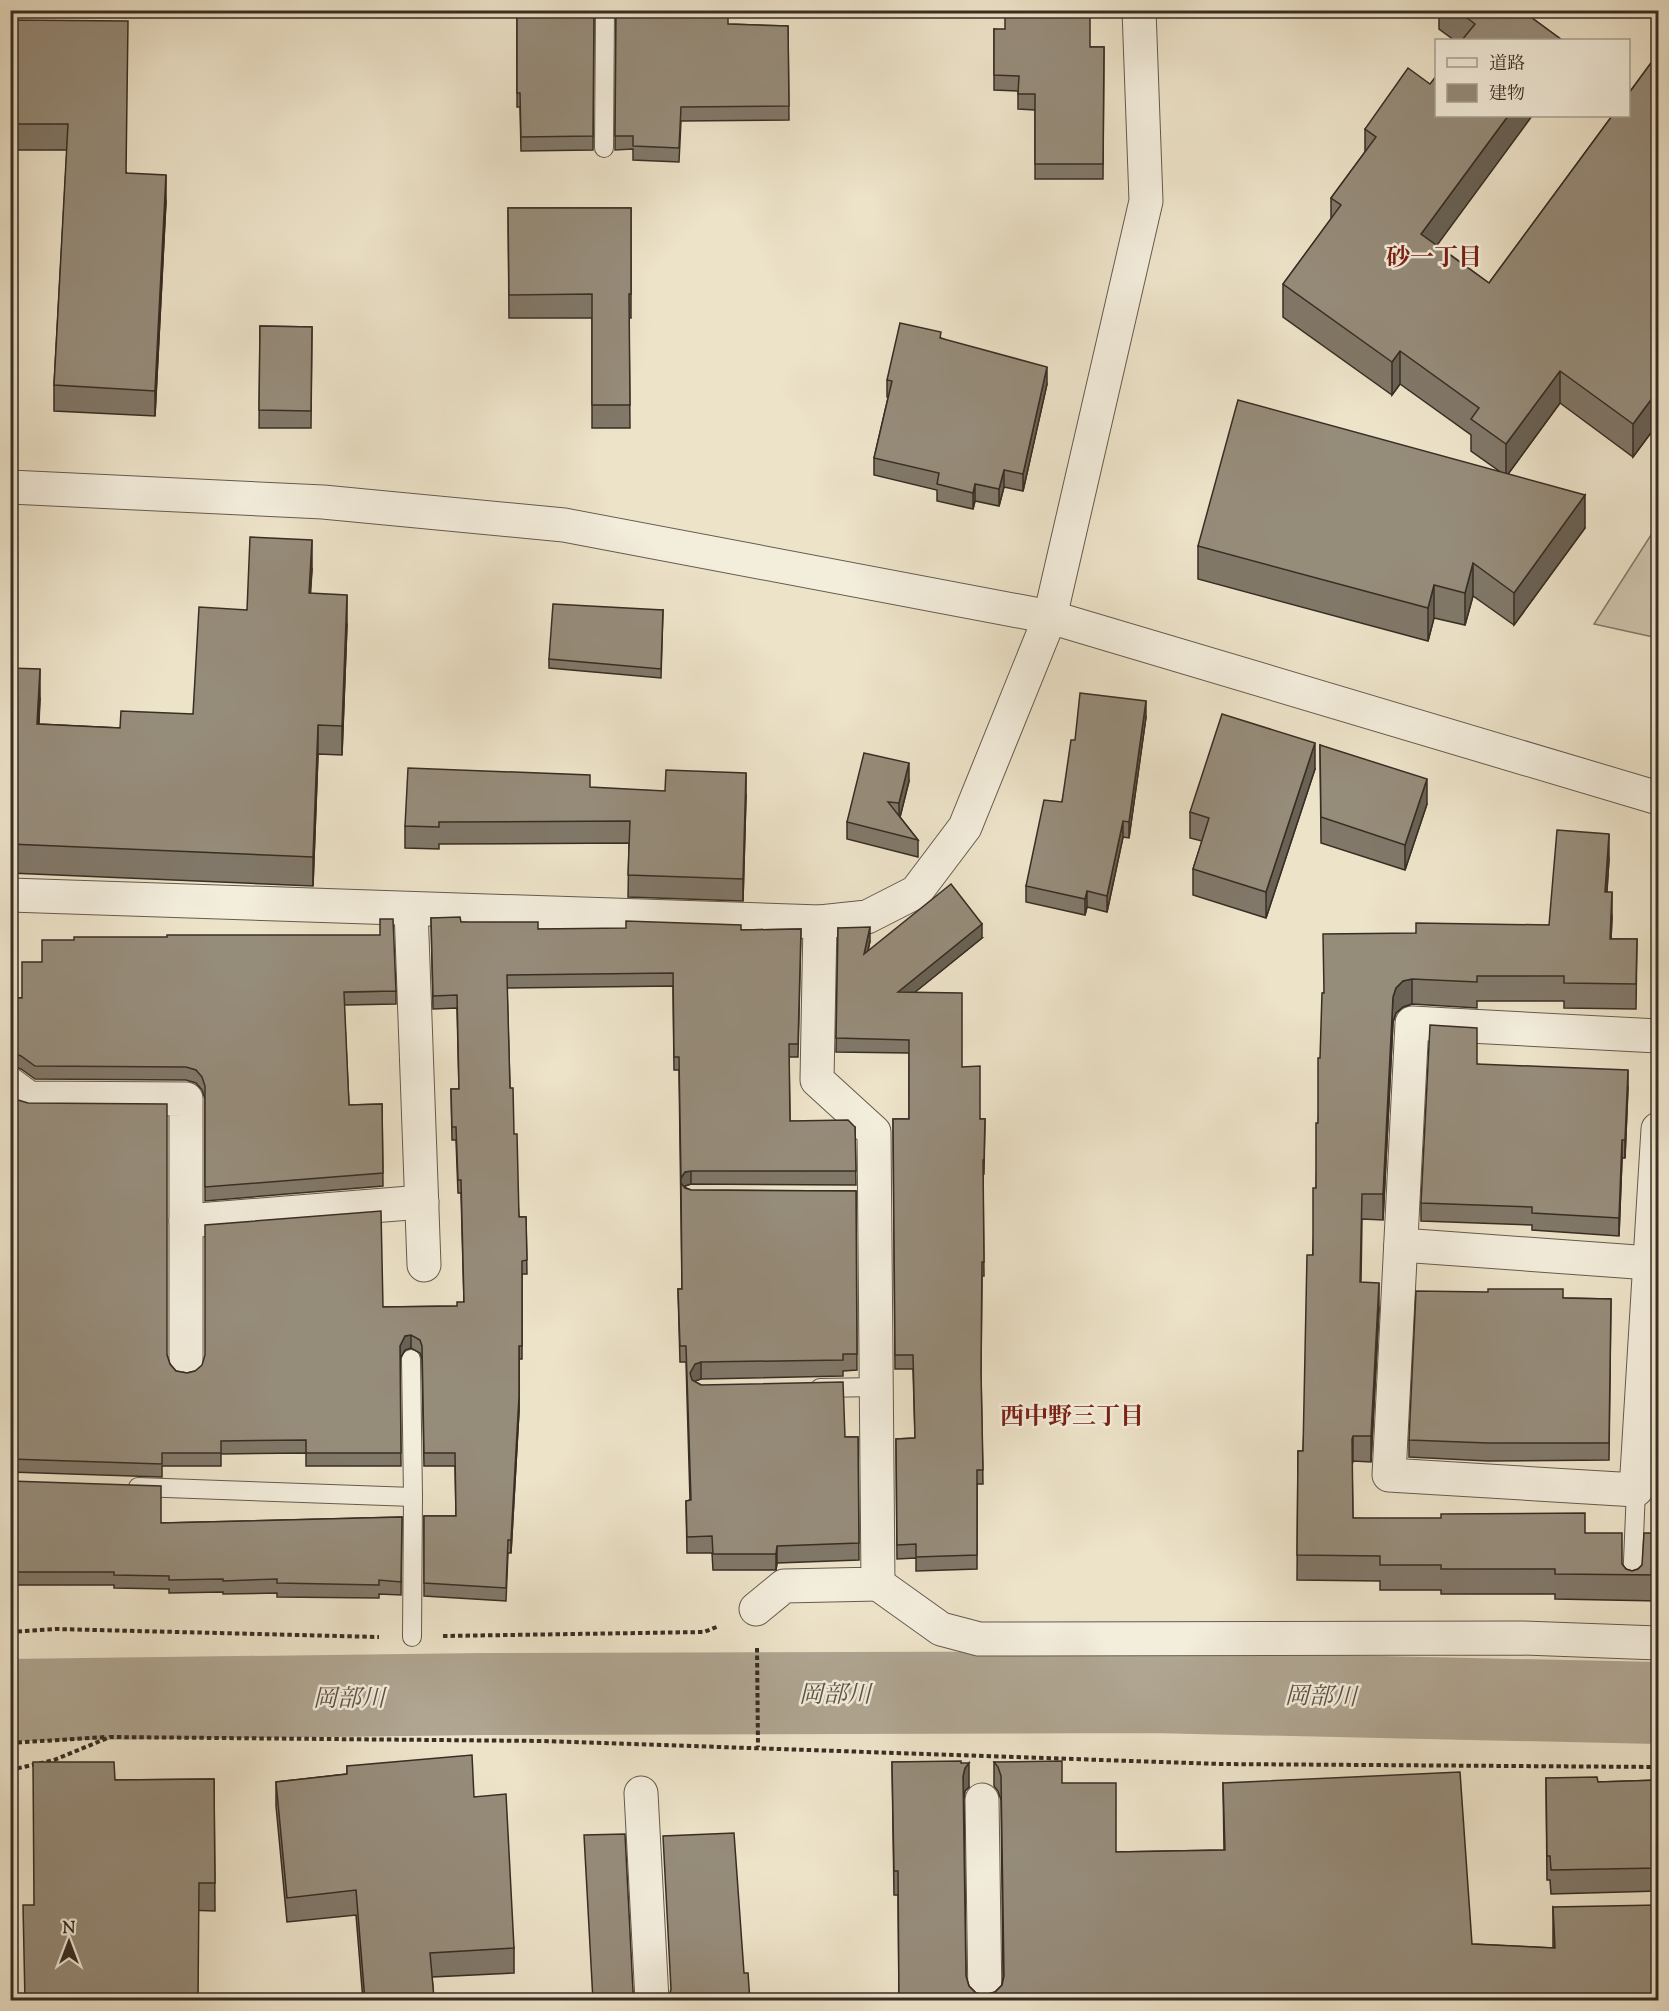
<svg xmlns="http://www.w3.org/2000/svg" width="1669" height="2011" font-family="'Sorts Mill Goudy','Noto Serif JP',serif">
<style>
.grass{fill:#cec4ad;stroke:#837968;stroke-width:1.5}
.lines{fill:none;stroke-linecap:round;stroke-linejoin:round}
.river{stroke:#afa591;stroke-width:82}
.service-casing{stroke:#655b4d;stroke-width:20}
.minor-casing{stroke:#655b4d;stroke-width:35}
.tertiary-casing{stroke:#655b4d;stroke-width:35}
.path{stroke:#382e24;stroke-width:4;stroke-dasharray:4.5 3;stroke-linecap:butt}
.service{stroke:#f3eddc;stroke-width:18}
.minor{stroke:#f3eddc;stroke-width:33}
.tertiary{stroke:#f3eddc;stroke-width:33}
.wall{fill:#817869;stroke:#382e24;stroke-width:1.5}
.shaded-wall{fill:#696255;stroke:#382e24;stroke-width:1.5}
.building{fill:#968c7a;stroke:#382e24;stroke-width:1.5}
.labels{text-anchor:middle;stroke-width:5;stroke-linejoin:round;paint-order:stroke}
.neighbourhood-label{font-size:24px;font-weight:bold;fill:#7a1f14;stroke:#f3eddc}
.water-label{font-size:24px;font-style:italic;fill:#5c5245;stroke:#f3eddc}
</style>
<rect width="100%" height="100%" fill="#ede3c9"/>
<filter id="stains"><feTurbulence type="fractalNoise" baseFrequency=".00333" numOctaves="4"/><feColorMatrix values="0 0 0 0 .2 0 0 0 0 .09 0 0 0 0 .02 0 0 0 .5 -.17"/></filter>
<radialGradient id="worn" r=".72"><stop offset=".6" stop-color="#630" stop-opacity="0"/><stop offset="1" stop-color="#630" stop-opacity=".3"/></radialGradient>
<polygon class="grass" points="1658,524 1658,638 1594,624"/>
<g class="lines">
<polyline class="river" points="10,1700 482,1694 1151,1692 1658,1703"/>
<defs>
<g id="service">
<polyline points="604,148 605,10"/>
<polyline points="411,1359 413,1497 412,1637"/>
<polyline points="820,1388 876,1387"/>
<polyline points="138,1487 413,1497"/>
<polyline points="1632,1585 1636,1490"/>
</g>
<g id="minor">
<polyline points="10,895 820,922 867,917 916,892 965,827 1050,617"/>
<polyline points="411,909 424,1265"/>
<polyline points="1658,1036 1412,1023 1389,1475 1636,1490 1658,1129"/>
<polyline points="10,1084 29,1098 186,1099 186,1368"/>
<polyline points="186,1221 422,1202"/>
<polyline points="1401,1245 1650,1263"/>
<polyline points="878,1584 941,1629 979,1639 1522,1638 1658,1643"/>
<polyline points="756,1609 784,1586 878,1584 874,1132 817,1080 820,922"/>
<polyline points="641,1793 652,2000"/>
<polyline points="982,1800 985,2000"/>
</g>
<g id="tertiary">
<polyline points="10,487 323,502 564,525 1050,617 1658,798"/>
<polyline points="1050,617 1146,201 1139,10"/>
</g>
</defs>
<use href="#service" class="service-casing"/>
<use href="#minor" class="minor-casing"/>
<use href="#tertiary" class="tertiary-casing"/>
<g class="path">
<polyline points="10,1632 56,1629 379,1637"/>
<polyline points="443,1636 704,1632 719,1626"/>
<polyline points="757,1648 758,1747"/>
<polyline points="10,1743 106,1737"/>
<polyline points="10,1770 54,1760 110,1737 544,1741 1220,1764 1658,1767"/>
</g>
<use href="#service" class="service"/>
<use href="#minor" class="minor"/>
<use href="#tertiary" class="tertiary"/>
</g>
<g class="wall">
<polygon points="517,10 594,10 593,150 521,151 520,107 517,107"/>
<polygon points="616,10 728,24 788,26 789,120 681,121 679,162 633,160 633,149 615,150"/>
<polygon points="1439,10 1521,10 1562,40 1454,40 1439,29"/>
<polygon points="10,20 127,173 166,201 155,416 54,411 54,385 67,150 10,150"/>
<polygon points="994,29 1090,47 1104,47 1103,179 1035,179 1035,110 1018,109 1018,91 994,90"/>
<polygon points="1659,52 1659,422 1633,457 1560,403 1508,474 1585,528 1514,625 1473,596 1465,625 1434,618 1428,641 1198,579 1198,546 1499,471 1471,451 1471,435 1400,384 1392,395 1283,317 1283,284 1331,219 1331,198 1365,152 1365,129 1430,84 1437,245 1489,283"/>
<polygon points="508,208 631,208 631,318 629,318 630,428 592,428 592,318 509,318"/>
<polygon points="260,326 312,327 311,428 259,428"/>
<polygon points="941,338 1047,384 1023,491 1004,487 999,506 975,501 973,509 937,501 937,490 874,475 874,458 888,398 887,397 887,380"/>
<polygon points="312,569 310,594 347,624 342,755 318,754 313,886 10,873 10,668 40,698 39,724 120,728 193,714 247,610"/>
<polygon points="663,610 661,678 549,668 549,659"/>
<polygon points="1146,717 1129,838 1123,837 1107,912 1087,907 1085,915 1026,902 1026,886 1062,802 1075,740"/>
<polygon points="1320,745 1427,804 1405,870 1321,843"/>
<polygon points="1315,769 1266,918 1193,895 1193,869 1202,841 1190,838 1190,812"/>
<polygon points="909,781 900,817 918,840 918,857 847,839 847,822"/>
<polygon points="590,788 746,795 743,901 628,897 629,843 439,844 439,849 405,848 405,826"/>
<polygon points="1609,859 1607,892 1612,917 1611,939 1637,939 1636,1009 1564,1008 1564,1001 1477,1001 1477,1008 1412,1004 1403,1007 1396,1013 1393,1022 1383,1220 1362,1219 1361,1282 1379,1308 1371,1462 1353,1461 1352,1464 1353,1518 1585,1533 1622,1564 1626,1569 1632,1571 1638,1569 1642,1565 1659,1533 1659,1601 1555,1599 1555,1594 1441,1594 1441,1590 1380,1590 1380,1581 1297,1580 1298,1451 1303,1451 1316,1188 1323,993 1416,933 1549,925"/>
<polygon points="431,918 461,922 538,929 741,930 801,929 798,1057 789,1057 790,1121 855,1127 856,1185 691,1184 685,1186 684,1187 691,1190 856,1191 857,1370 843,1371 843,1376 701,1379 694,1381 701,1385 845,1437 858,1437 859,1560 777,1563 776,1570 713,1570 712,1553 687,1553 686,1501 690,1500 686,1362 680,1362 678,1289 682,1289 679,1070 674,1070 673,986 507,988 510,1088 519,1217 526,1217 527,1274 522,1274 522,1359 519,1359 519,1411 511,1553 508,1553 506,1601 424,1596 424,1516 456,1516 455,1466 424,1466 422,1359 420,1353 411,1348 405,1350 400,1359 401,1466 306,1466 306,1453 221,1454 221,1466 162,1466 162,1477 10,1472 10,1094 167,1355 170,1364 176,1371 187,1373 195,1371 383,1307 457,1306 464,1302 461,1193 458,1193 456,1140 452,1140 451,1089 459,1089 457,1008 433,1009"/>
<polygon points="838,928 870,941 868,951 982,938 915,992 962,1067 980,1119 985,1119 984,1174 983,1174 984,1276 982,1276 981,1375 983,1484 977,1484 977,1569 916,1571 916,1558 897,1559 896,1439 915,1438 913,1369 895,1369 893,1119 909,1119 909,1053 836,1052"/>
<polygon points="396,991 396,1004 344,1005 349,1105 382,1104 383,1186 205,1201 205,1099 202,1090 196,1083 186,1080 35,1079 21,1069 10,1066 10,998"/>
<polygon points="1477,1064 1628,1087 1625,1158 1622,1158 1619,1236 1532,1230 1532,1225 1421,1221 1421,1203"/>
<polygon points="1563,1298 1611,1299 1609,1460 1488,1461 1409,1457 1409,1440"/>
<polygon points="10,1481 161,1523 402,1517 401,1595 379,1594 379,1598 277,1597 277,1593 223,1594 223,1592 169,1593 169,1589 114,1588 114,1585 10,1585"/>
<polygon points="892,1762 961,1763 969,1787 965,1791 964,1799 966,1976 969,1986 976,1993 985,1995 995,1992 1002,1985 1003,1977 1001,1800 998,1791 994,1786 994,1762 1062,1783 1116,1852 1224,1850 1223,1783 1472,1944 1553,1948 1553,1907 1659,2001 899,2001 898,1895 894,1895"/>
<polygon points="347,1766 474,1797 514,1948 514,1973 432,1977 434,2001 363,2001 356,1915 287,1922 276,1806 276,1782 347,1774"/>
<polygon points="1546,1778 1598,1782 1659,1780 1659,1891 1551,1894 1550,1880 1547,1880"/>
<polygon points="214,1779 215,1911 34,1905 115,1780"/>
</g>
<g class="shaded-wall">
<polygon points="1508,116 1532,116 1421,267 1421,234"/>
<polygon points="166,175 166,201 155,416 155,391"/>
<polygon points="1400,351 1400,384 1392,395 1392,362"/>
<polygon points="1047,367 1047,384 1023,491 1023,474"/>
<polygon points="1560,371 1560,403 1506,477 1506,444"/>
<polygon points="1659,389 1659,422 1633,457 1633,424"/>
<polygon points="1004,470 1004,487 999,506 999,489"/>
<polygon points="975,484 975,501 973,509 973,493"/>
<polygon points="1585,495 1585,528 1514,625 1514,593"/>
<polygon points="312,540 312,569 309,622 309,593"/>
<polygon points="1473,563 1473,596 1465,625 1465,593"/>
<polygon points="1434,585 1434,618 1428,641 1428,608"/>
<polygon points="347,595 347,624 342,755 342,726"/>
<polygon points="40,669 40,698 37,753 37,724"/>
<polygon points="1146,701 1146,717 1129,838 1129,822"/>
<polygon points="318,725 318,754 313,886 313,857"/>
<polygon points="1315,743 1315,769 1266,918 1266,892"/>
<polygon points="909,763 909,781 899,821 899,803"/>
<polygon points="746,773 746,795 743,901 743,879"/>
<polygon points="1427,779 1427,804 1405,870 1405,845"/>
<polygon points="1123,821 1123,837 1107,912 1107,896"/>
<polygon points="1609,834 1609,859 1605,917 1605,892"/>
<polygon points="1087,891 1087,907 1085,915 1085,899"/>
<polygon points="1612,892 1612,917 1610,964 1610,939"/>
<polygon points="982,924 982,938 898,1006 898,992"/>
<polygon points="870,927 870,941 864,968 864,954"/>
<polygon points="1412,979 1412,1004 1403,1007 1396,1013 1393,1022 1383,1220 1383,1194 1393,997 1396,988 1403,981"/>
<polygon points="1628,1070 1628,1087 1625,1158 1625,1140"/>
<polygon points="1622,1140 1622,1158 1619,1236 1619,1218"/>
<polygon points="691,1171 691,1184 685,1186 681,1191 681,1178 685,1172"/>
<polygon points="1379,1283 1379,1308 1371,1462 1371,1436"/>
<polygon points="411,1335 411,1348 405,1350 400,1359 400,1346 405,1336"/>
<polygon points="519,1346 519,1411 511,1553 511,1540"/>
<polygon points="701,1362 701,1379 695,1381 690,1390 690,1373 695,1364"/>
<polygon points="1353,1436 1353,1461 1352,1465 1352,1439"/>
<polygon points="777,1546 777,1563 776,1570 776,1554"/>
<polygon points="969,1763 969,1787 965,1791 963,1800 963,1776 965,1768"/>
</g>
<g class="building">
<polygon points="517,10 594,10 593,136 521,137 520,93 517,93"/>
<polygon points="616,10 728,10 728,24 788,26 789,106 681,107 679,148 633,146 633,136 615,136"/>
<polygon points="1005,10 1090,10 1090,47 1104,47 1103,164 1035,164 1035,94 1018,94 1019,76 994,75 994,29 1005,29"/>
<polygon points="1457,10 1521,10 1562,40 1462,40 1475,24"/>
<polygon points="10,20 128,21 126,173 166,175 155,391 54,385 68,124 10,124"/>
<polygon points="1659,52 1659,389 1633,424 1560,371 1506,444 1471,419 1479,408 1400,351 1392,362 1283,284 1341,205 1331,198 1376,137 1365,129 1408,68 1430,84 1437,75 1437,116 1508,116 1421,234 1489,283 1612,116 1629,116 1629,93"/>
<polygon points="508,208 631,208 631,294 629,294 630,405 592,405 592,294 509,295"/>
<polygon points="900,323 941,332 940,338 1047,367 1023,474 1004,470 999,489 975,484 973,493 937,484 939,473 874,458 892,381 887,380"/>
<polygon points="260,326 312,327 311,411 259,410"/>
<polygon points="1238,400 1585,495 1514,593 1473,563 1465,593 1434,585 1428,608 1198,546"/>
<polygon points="250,537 312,540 309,593 347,595 342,726 318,725 313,857 10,844 10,668 40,669 37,724 120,728 121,711 193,714 199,607 247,610"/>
<polygon points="553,604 663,610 661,669 549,659"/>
<polygon points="1080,693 1146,701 1129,822 1123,821 1107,896 1087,891 1085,899 1026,886 1044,800 1062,802 1071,740 1075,740"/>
<polygon points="1222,714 1315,743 1266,892 1193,869 1209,818 1190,812"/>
<polygon points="1320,745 1427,779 1405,845 1321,817"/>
<polygon points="864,753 909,763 899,803 888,802 918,840 847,822"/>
<polygon points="408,768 590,775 590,787 665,791 666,770 746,773 743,879 628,875 630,821 439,822 439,827 405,826"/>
<polygon points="1557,830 1609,834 1605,892 1612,892 1610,939 1637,939 1636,984 1564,983 1564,976 1477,976 1477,982 1412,979 1403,981 1396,988 1393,997 1383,1194 1362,1194 1360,1282 1379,1283 1371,1436 1353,1436 1352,1439 1353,1518 1441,1518 1441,1514 1585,1513 1585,1533 1622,1533 1622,1564 1626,1569 1632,1571 1638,1569 1642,1565 1644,1533 1659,1533 1659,1575 1555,1574 1555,1569 1441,1569 1441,1565 1380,1565 1380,1556 1297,1555 1298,1451 1303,1451 1307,1255 1313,1255 1313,1188 1316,1188 1316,1123 1318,1123 1318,1058 1320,1058 1322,993 1324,993 1323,934 1416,933 1416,923 1549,925"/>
<polygon points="951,884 982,924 898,992 962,993 962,1067 980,1066 980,1119 985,1119 984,1160 983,1160 984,1262 982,1262 981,1371 983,1470 977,1470 977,1555 916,1557 916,1544 897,1545 896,1439 915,1438 913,1355 895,1355 893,1119 909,1119 909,1040 836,1038 838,928 870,927 864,954"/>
<polygon points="460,917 461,922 538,922 538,929 626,928 626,921 741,925 741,930 801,929 798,1044 789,1044 790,1121 848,1120 855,1127 856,1171 691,1171 685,1172 681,1178 679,1057 674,1057 673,973 507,975 510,1088 513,1088 514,1134 517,1134 519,1217 526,1217 527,1260 522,1261 522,1346 519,1346 519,1397 511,1540 508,1540 506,1588 424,1583 424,1516 456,1516 455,1453 424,1453 422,1346 420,1340 411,1335 405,1336 400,1346 401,1453 306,1453 306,1440 221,1441 221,1453 162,1453 162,1464 10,1459 10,1094 18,1100 28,1103 167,1104 167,1355 170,1364 176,1371 187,1373 195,1371 202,1365 205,1355 205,1225 381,1211 383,1307 457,1306 457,1302 464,1302 461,1180 458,1180 456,1127 452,1127 451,1089 459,1089 457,995 433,996 431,918"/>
<polygon points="380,919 393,919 396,991 344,992 349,1105 382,1104 383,1173 205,1187 205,1086 202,1077 196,1070 186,1067 35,1066 21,1056 10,1052 10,998 22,998 22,962 42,962 42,940 74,940 74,937 167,937 167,935 380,935"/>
<polygon points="1430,1025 1477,1028 1477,1064 1628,1070 1625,1140 1622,1140 1619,1218 1532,1213 1532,1207 1421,1203"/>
<polygon points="681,1183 685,1188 691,1190 856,1191 857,1354 843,1354 843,1360 701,1362 695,1364 690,1373 692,1380 701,1385 843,1382 845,1437 858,1437 859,1543 777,1546 776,1554 713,1554 712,1536 687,1537 686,1501 691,1500 686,1346 680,1346 678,1289 682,1289"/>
<polygon points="1488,1289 1563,1289 1563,1298 1611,1299 1609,1443 1488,1443 1409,1440 1416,1291 1488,1292"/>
<polygon points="10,1481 161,1486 161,1523 402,1517 401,1582 379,1580 379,1585 277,1583 277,1579 223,1581 223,1579 169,1580 169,1576 114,1575 114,1572 10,1572"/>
<polygon points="472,1755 474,1797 506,1794 514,1948 430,1953 434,1998 396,2001 365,2001 356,1890 287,1898 276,1782 347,1774 347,1766"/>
<polygon points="961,1761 961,1763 969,1763 965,1768 963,1776 966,1976 969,1986 976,1993 985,1995 995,1992 1002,1985 1004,1976 1001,1776 998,1767 994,1762 1062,1761 1062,1783 1116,1783 1116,1852 1225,1850 1223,1783 1460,1772 1472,1944 1555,1948 1553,1907 1659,1905 1659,2001 899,2001 898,1871 894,1871 892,1762"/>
<polygon points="33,1762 114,1762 115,1780 214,1779 215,1883 199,1883 198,2001 25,2001 23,1905 34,1905"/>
<polygon points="1597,1777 1598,1782 1659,1780 1659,1868 1551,1870 1550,1856 1547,1856 1546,1778"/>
<polygon points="734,1833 744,1973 748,1973 750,2001 667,2001 669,1998 671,1989 663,1836"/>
<polygon points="625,1834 633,1991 636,2001 593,2001 584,1835"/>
</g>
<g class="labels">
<g class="neighbourhood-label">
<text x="1434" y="265">砂一丁目</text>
<text x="1072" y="1424">西中野三丁目</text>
</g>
<g class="water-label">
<text x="835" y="1702">岡部川</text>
<text transform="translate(1321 1696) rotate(1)" y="8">岡部川</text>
<text x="349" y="1706">岡部川</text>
</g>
</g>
<rect width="1669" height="2011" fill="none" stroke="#ede3c9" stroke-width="36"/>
<rect x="12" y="12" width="1645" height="1987" fill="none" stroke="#382e24" stroke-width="3"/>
<rect x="18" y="18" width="1633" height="1975" fill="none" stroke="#382e24" stroke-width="1.5"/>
<rect x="1435" y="39" width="195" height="78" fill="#f3eddc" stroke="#a8a192" stroke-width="1.5"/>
<rect x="1447" y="58" width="30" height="9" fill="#f3eddc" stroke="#a8a192" stroke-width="1.5"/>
<text x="1489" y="69" font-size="18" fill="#382e24">道路</text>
<rect x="1447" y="84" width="30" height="18" fill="#968c7a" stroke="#a8a192" stroke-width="1.5"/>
<text x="1489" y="99" font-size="18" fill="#382e24">建物</text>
<g transform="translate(69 1942)" stroke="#f3eddc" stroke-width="4.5" paint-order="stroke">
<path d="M0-4.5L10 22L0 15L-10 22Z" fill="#382e24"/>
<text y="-9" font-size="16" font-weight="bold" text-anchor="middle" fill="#382e24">N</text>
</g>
<rect width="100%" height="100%" filter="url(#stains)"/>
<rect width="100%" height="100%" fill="url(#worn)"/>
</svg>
